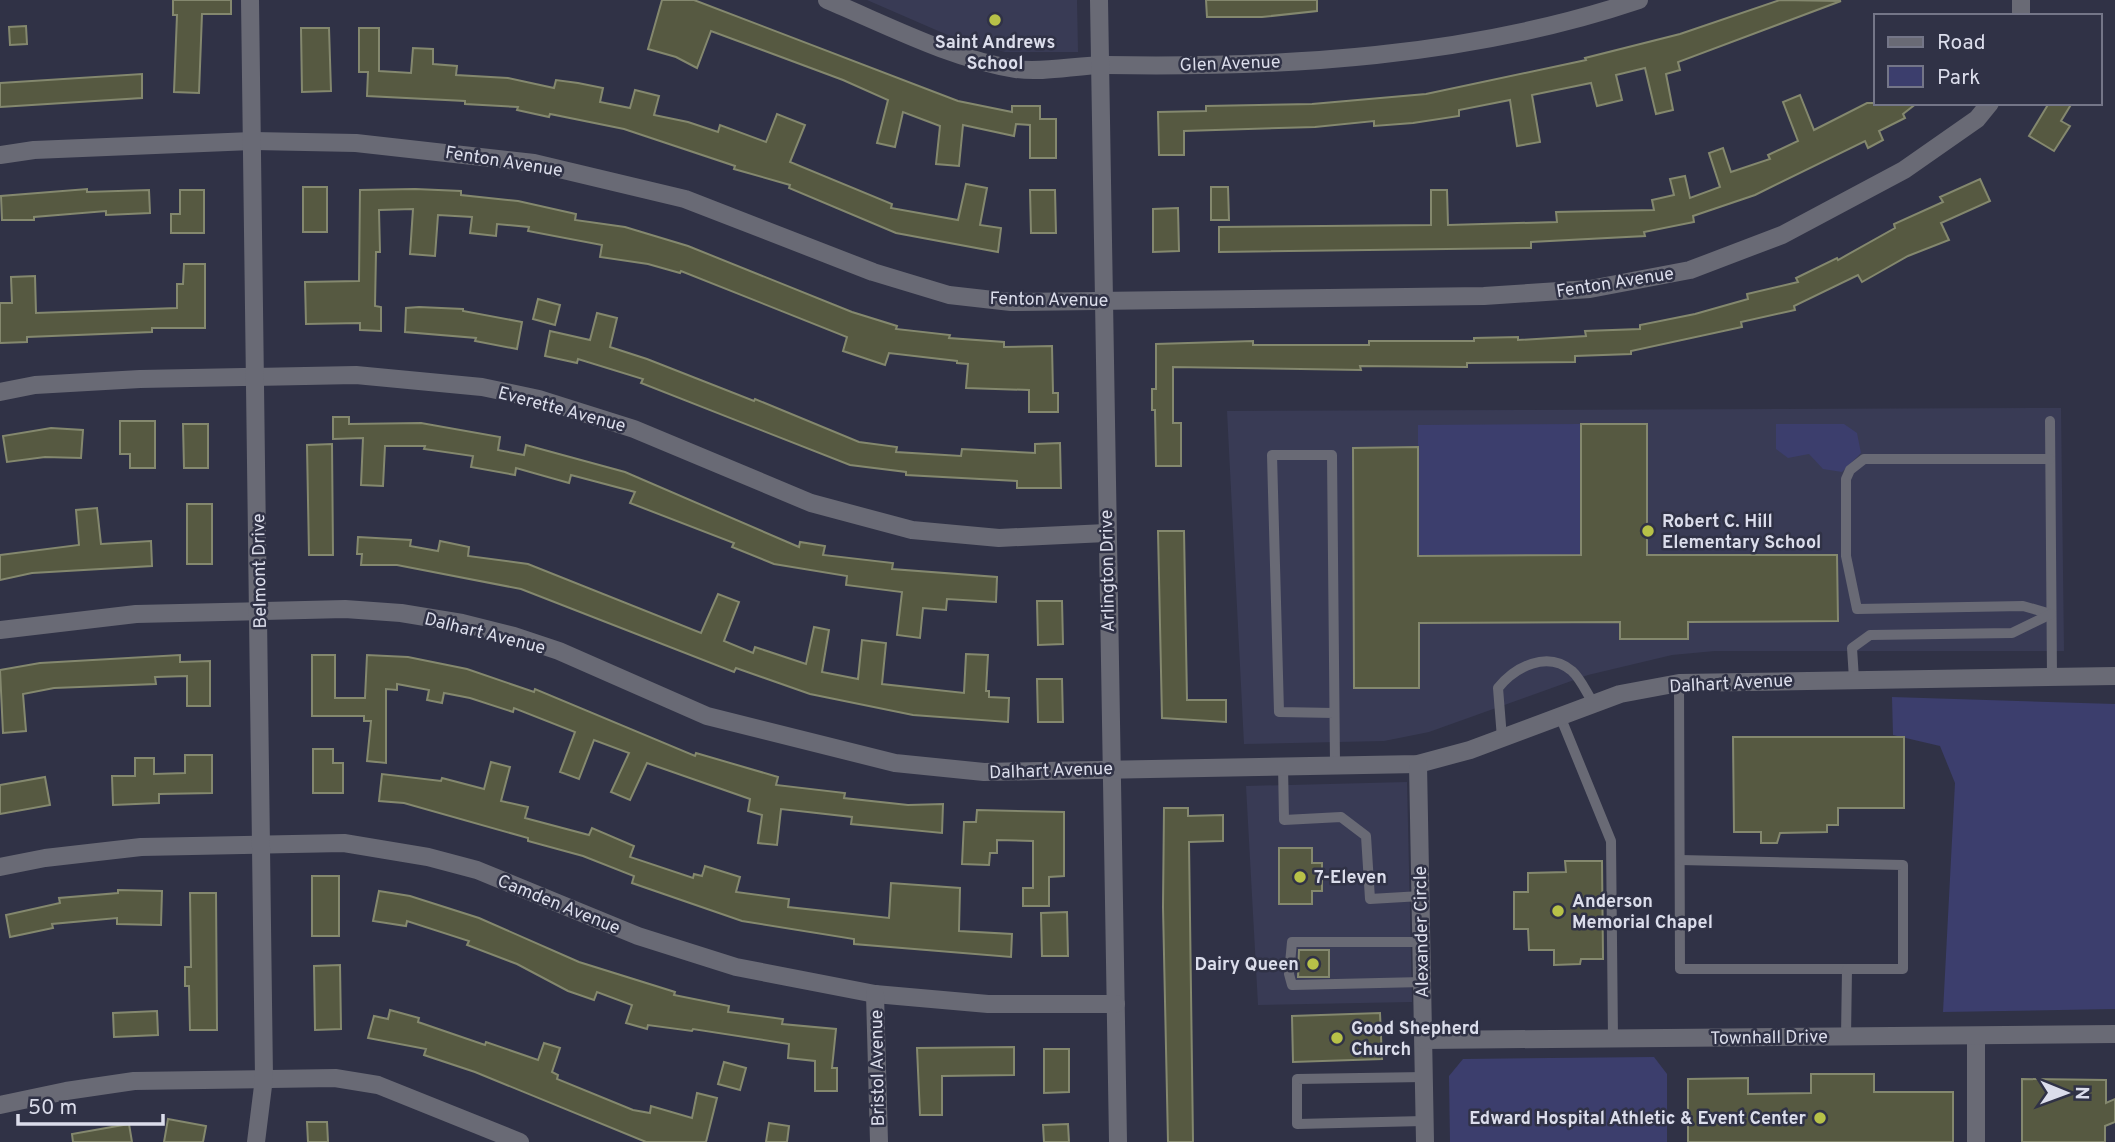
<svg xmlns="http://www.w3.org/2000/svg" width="2115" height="1142" font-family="Overpass,sans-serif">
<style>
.built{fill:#393b55}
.green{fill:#3c3e6d}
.building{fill:#565941;stroke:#84886e;stroke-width:2}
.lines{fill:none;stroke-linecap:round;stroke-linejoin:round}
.service{stroke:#696a75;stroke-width:10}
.minor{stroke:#696a75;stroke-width:18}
.tertiary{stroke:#696a75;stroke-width:18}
.poi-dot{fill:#b7c148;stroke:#303246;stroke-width:2.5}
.labels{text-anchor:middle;stroke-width:5;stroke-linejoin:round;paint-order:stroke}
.poi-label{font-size:18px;font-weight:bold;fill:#dbddeb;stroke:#303246;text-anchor:start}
.street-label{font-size:18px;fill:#dbddeb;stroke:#303246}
</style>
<rect width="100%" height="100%" fill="#303246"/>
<g class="built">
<polygon points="867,0 1077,0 1078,52 1005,52 959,40"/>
<polygon points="2061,408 2064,651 1715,651 1672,655 1588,675 1429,732 1384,741 1244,744 1227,411"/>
<polygon points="1407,782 1412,1002 1258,1005 1246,786"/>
</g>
<g class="green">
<polygon points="1581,424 1581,555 1418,556 1418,425"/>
<polygon points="1776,424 1844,424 1857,433 1861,453 1842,472 1823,469 1809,454 1788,458 1776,449"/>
<polygon points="1892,697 2115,704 2115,1009 1943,1012 1955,783 1940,746 1893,735"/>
<polygon points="1654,1057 1667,1074 1667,1142 1450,1142 1449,1076 1463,1059"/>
</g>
<g class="building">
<polygon points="173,0 231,0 231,14 202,14 199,93 174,92 177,15 173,15"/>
<polygon points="662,0 694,0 958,101 1012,112 1012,106 1040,106 1040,119 1056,119 1056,158 1030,158 1030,125 1016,124 1014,136 963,125 959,166 936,164 940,126 903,112 895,147 877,143 888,100 843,80 711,31 697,68 676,57 648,49"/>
<polygon points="1206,0 1317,0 1317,11 1262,17 1207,17"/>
<polygon points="1780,0 1841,1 1678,62 1680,70 1666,74 1673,110 1656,114 1645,68 1616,75 1622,100 1597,106 1591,83 1532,95 1540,142 1517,146 1510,100 1459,110 1459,116 1413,123 1374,126 1374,121 1315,127 1184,131 1184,155 1159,155 1158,112 1206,111 1206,106 1312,104 1426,94 1586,60 1585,58 1680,34"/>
<polygon points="26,26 27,44 10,45 9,27"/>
<polygon points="301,28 329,28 331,91 302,92"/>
<polygon points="359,28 379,28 379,71 411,73 413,48 433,49 433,64 457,66 456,75 508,78 554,88 556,80 578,83 603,88 600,102 630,108 635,90 659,96 654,115 688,122 718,132 720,125 766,142 777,114 805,125 790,162 892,204 891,208 958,220 966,184 987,188 980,225 1001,228 998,252 896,233 789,188 790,185 734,169 735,166 624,129 550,114 549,117 517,110 518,107 465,104 465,101 367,96 368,72 359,72"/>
<polygon points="142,74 142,98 0,107 0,83"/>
<polygon points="1800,95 1814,130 1867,103 1917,103 1903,114 1905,118 1879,131 1883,140 1868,148 1865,141 1755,195 1693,216 1694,222 1644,232 1645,236 1531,242 1531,248 1219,252 1219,227 1431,225 1431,190 1447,190 1448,225 1557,222 1556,212 1654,210 1652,200 1674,195 1670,179 1685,176 1690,198 1720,187 1709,153 1723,148 1731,172 1770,159 1768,155 1798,141 1783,102"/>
<polygon points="2049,103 2072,103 2061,121 2070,126 2054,151 2029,136"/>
<polygon points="1980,179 1990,201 1941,223 1949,240 1908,256 1862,282 1858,275 1794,306 1795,310 1741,322 1742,327 1631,351 1631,354 1575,356 1575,362 1467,363 1467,367 1360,366 1361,370 1173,367 1173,423 1181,423 1181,466 1156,466 1155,410 1152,410 1152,389 1156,389 1156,344 1253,341 1253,345 1369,345 1369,341 1474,341 1474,338 1518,337 1518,340 1586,336 1585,331 1640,329 1640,325 1695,314 1748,299 1747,294 1798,282 1796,278 1837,258 1838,260 1895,228 1894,224 1943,202 1940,197"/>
<rect x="303" y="187" width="24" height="45"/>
<polygon points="1211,187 1228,187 1229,220 1211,220"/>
<polygon points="87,189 87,192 149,190 150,213 106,215 106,211 34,217 34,220 2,220 1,196"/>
<polygon points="415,189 461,191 461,195 518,201 576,214 575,220 625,227 688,246 852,312 897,326 896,329 950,335 949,338 1004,342 1004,347 1052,346 1053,393 1058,393 1058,412 1029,412 1029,390 966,388 968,364 957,363 957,361 889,353 885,365 843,351 847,337 681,271 680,273 648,264 600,257 602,245 528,231 529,227 497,224 496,236 470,233 472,217 438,215 435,256 410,254 413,209 379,210 380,252 376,252 375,306 381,307 381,331 360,330 360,323 306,324 305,282 359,281 360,190"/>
<polygon points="180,190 204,190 204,233 171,233 171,214 180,214"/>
<polygon points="1030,190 1055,190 1056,233 1031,233"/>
<polygon points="1178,208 1179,251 1153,252 1153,209"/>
<polygon points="184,264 205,264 205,328 152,328 152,332 27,337 27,342 0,343 0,303 12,303 11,277 35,276 36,313 177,308 177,284 183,284"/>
<polygon points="538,299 560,305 555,325 533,319"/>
<polygon points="419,307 463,309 463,311 522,322 517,349 475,341 476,338 405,332 406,308"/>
<polygon points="597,313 617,318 610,347 647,359 754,401 755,399 859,442 897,447 896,452 961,456 962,449 1035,453 1035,444 1060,443 1061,488 1017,488 1017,481 906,475 906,472 850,465 641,383 643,379 578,359 577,363 545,356 550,331 590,340"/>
<polygon points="333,417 349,417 349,424 421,423 500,437 498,450 524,455 526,445 625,472 799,547 800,542 825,546 823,555 893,563 892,569 997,577 996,602 947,599 946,610 923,608 920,638 897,635 902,592 846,585 847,576 774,564 732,547 734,543 630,503 635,492 571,475 569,483 516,468 515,475 471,467 473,456 424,449 425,446 385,446 383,486 361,485 363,438 333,439"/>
<polygon points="120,421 155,421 155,468 130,468 130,454 120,454"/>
<polygon points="183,424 208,424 208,468 184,468"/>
<polygon points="1581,424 1647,424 1647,555 1837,555 1838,621 1688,622 1688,639 1620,639 1620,622 1419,623 1419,688 1354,688 1353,448 1418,447 1418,556 1581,555"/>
<polygon points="51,428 83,430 81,458 45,457 7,462 3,436"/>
<polygon points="332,444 333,555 309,555 307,445"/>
<rect x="187" y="504" width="25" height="60"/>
<polygon points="97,508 101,544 151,541 152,566 32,573 0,580 0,555 79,545 76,510"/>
<polygon points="1158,531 1184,531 1187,700 1226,700 1226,722 1162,718"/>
<polygon points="358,537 411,540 410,546 438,551 440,541 469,547 468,556 528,564 701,633 718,594 739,602 724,641 753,653 755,647 806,664 814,627 829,630 822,672 858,679 862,640 886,643 882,684 964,693 966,654 988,655 986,691 989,691 989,697 1009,698 1008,722 913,715 810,694 736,668 734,672 521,589 397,565 361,565 362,554 357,554"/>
<polygon points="1037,601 1062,601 1063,644 1038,645"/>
<polygon points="180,655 180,662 210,661 210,706 187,706 187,676 155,677 156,684 54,688 23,694 26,731 3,733 0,670 40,663"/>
<polygon points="312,655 335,655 335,698 365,698 367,655 408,657 467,669 534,692 535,689 695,756 696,753 778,777 776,785 845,793 844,798 908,805 943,804 942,833 851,824 852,817 781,809 777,845 758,843 762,815 748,811 750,799 647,763 630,800 611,792 629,753 594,740 579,779 560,772 575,732 514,708 513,712 470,698 444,693 442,703 427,700 429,690 397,684 397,690 386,689 386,763 367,761 371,721 364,721 364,716 312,716"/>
<polygon points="1037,679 1062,679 1063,722 1038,722"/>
<polygon points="1733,737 1904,737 1904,808 1838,808 1838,825 1827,825 1827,832 1780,833 1777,843 1761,843 1761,832 1734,832"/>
<polygon points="313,749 333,749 333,763 343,763 343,793 313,793"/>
<polygon points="185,755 212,755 212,793 159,794 159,803 113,805 112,776 135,776 135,758 154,758 154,774 185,773"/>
<polygon points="491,762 510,767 501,801 528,807 525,818 589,835 592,828 634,846 630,857 693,878 694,874 702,876 705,866 740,877 736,892 789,899 788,907 889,918 891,883 960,888 959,931 1012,934 1011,957 854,944 854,939 742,921 632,883 634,876 583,856 528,841 528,838 404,803 379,801 382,774 441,781 442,778 484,789"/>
<polygon points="45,777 50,805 0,814 0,785"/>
<polygon points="1164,808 1188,808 1188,816 1223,815 1223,841 1189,842 1193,1142 1168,1142 1163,907"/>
<polygon points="977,810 1064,812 1064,876 1049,877 1049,906 1023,906 1023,888 1033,888 1033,841 997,840 997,853 990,853 989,865 962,864 964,822 976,822"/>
<polygon points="1279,848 1312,848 1312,863 1322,863 1322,891 1312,891 1312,904 1279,904"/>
<polygon points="1565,861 1602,861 1603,959 1581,959 1580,964 1554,965 1554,950 1529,950 1528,929 1514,929 1514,892 1528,892 1528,873 1566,872"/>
<rect x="312" y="876" width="27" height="60"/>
<polygon points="118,890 162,891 161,925 117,924 117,918 52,924 53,928 10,937 6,915 60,903 59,898 118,893"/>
<polygon points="379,891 410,896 479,918 579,962 675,992 674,995 729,1006 728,1012 783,1019 782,1024 836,1029 832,1068 837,1068 837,1091 815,1091 815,1061 788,1058 789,1044 693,1029 692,1031 648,1025 647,1029 626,1023 632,1005 597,992 594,1000 568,991 517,964 467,945 469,941 407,921 406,926 373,921"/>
<polygon points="190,893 216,893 217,1030 190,1030 189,986 185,986 185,967 191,967"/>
<polygon points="1067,912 1068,956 1042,956 1041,913"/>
<polygon points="1299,950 1329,950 1329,977 1298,977"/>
<polygon points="340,965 341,1029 315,1030 314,966"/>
<polygon points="390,1010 419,1018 418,1022 485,1045 486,1042 538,1060 544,1043 560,1048 552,1072 558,1075 557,1079 633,1110 650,1113 651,1106 692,1118 697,1093 717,1098 706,1142 646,1142 475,1072 424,1055 426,1049 368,1038 374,1016 388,1019"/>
<polygon points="157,1011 158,1035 114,1037 113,1013"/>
<polygon points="1380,1013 1382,1059 1293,1062 1292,1016"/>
<polygon points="1014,1047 1014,1075 942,1076 942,1115 920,1115 917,1048"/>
<polygon points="1044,1049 1069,1049 1069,1092 1044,1093"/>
<polygon points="724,1062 746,1068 740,1090 718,1084"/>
<polygon points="1811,1074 1874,1074 1874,1092 1953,1092 1953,1142 1688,1142 1688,1079 1748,1078 1748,1094 1811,1093"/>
<polygon points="2022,1079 2106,1080 2106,1103 2115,1099 2115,1122 2105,1126 2105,1142 2022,1142"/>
<polygon points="168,1119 206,1126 203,1142 164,1142"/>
<polygon points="307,1122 327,1122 328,1142 308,1142"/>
<polygon points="769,1123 789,1126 787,1142 766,1142"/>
<polygon points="129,1124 132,1142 73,1142 72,1134"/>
<polygon points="1068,1124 1069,1142 1044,1142 1043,1125"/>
</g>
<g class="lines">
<g class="service">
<polyline points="2050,421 2052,677"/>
<polyline points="2050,459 1864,459 1850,470 1846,479 1846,556 1857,609 2023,606 2051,614"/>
<polyline points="1854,679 1852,648 1870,635 2012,633 2051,614"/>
<polyline points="1679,683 1680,969 1847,969"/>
<polyline points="1334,713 1279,712 1272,455 1332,455 1335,764"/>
<polyline points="1560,716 1611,841 1613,1039"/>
<path d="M1502,738L1498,688C1515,667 1547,650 1572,671C1581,679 1587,694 1594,704"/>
<polyline points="1283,765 1284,820 1341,817 1366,836 1370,899 1421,896"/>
<polyline points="1680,860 1903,865 1903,969 1847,969 1846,1037"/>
<polyline points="1422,942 1292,942 1289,974 1292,985 1423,982"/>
<polyline points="1424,1077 1297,1079 1297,1124 1424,1121"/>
</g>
<g class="minor">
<path d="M827,0C887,25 951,59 1016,69C1044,73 1077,65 1106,65C1284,68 1470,57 1639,0"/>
<polyline points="1099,0 1118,1142"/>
<polyline points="2021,16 2021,0"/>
<polyline points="0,155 34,150 252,141 356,143 534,163 685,199 873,272 949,295 1011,302 1484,296 1590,289 1690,270 1782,235 1904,170 1977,119 1990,103"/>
<polyline points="0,392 35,385 140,379 356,375 482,387 539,399 634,429 811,503 912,530 999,538 1106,533"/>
<polyline points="0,630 136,614 345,609 401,613 462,623 514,636 559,651 707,716 895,763 984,772 1418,764 1470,750 1620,694 1679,683 2115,676"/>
<polyline points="1418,764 1425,1142"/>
<polyline points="0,867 45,858 141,847 344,843 428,857 477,870 638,936 736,967 875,994 988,1004 1116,1004"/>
<polyline points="875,994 879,1142"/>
<polyline points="1976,1036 1976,1142"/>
<polyline points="1424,1040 2115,1034"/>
<polyline points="0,1105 66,1091 134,1081 335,1078 378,1085 520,1142"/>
</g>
<polyline class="tertiary" points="250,0 264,1078 256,1142"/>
</g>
<g class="poi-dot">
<circle cx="995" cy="20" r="7"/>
<circle cx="1648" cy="531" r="7"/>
<circle cx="1300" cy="877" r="7"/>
<circle cx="1558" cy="911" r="7"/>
<circle cx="1313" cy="964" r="7"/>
<circle cx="1337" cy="1038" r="7"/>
<circle cx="1820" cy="1118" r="7"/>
</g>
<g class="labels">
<g class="poi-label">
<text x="995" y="48" text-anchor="middle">Saint Andrews<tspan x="995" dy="21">School</tspan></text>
<text x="1662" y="527">Robert C. Hill<tspan x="1662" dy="21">Elementary School</tspan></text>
<text x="1314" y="883">7-Eleven</text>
<text x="1572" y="907">Anderson<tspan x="1572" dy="21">Memorial Chapel</tspan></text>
<text x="1299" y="970" text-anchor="end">Dairy Queen</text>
<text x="1351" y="1034">Good Shepherd<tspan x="1351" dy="21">Church</tspan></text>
<text x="1806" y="1124" text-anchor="end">Edward Hospital Athletic &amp; Event Center</text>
</g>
<g class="street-label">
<text transform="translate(1230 63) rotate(-2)" y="6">Glen Avenue</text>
<text transform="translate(504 161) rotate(9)" y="6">Fenton Avenue</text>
<text transform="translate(1615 282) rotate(-9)" y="6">Fenton Avenue</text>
<text transform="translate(1049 299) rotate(1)" y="6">Fenton Avenue</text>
<text transform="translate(562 409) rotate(15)" y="6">Everette Avenue</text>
<text transform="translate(259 571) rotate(-91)" y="6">Belmont Drive</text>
<text transform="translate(1107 571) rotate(-91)" y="6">Arlington Drive</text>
<text transform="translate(485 633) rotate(14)" y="6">Dalhart Avenue</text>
<text transform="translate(1731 683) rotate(-3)" y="6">Dalhart Avenue</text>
<text transform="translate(1051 770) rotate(-2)" y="6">Dalhart Avenue</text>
<text transform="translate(559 904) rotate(22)" y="6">Camden Avenue</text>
<text transform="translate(1421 932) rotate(-91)" y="6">Alexander Circle</text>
<text transform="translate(1769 1037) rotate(-1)" y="6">Townhall Drive</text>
<text transform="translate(877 1068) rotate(-91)" y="6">Bristol Avenue</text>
</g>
</g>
<rect x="1874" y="14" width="228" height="91" fill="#303246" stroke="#747688" stroke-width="2"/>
<rect x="1888" y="37" width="35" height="10" fill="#696a75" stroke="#747688" stroke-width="2"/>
<text x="1937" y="49" font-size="21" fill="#dbddeb">Road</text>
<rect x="1888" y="66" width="35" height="21" fill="#3c3e6d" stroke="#747688" stroke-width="2"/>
<text x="1937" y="84" font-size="21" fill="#dbddeb">Park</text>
<g transform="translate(2066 1093) rotate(91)" stroke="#303246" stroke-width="5" paint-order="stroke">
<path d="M0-5L12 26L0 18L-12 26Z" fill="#dbddeb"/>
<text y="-10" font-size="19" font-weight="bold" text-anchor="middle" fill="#dbddeb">N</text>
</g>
<path d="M18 1114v10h145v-10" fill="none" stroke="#dbddeb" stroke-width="3.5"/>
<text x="28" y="1114" font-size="21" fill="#dbddeb" stroke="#303246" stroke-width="5" paint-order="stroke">50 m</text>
</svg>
